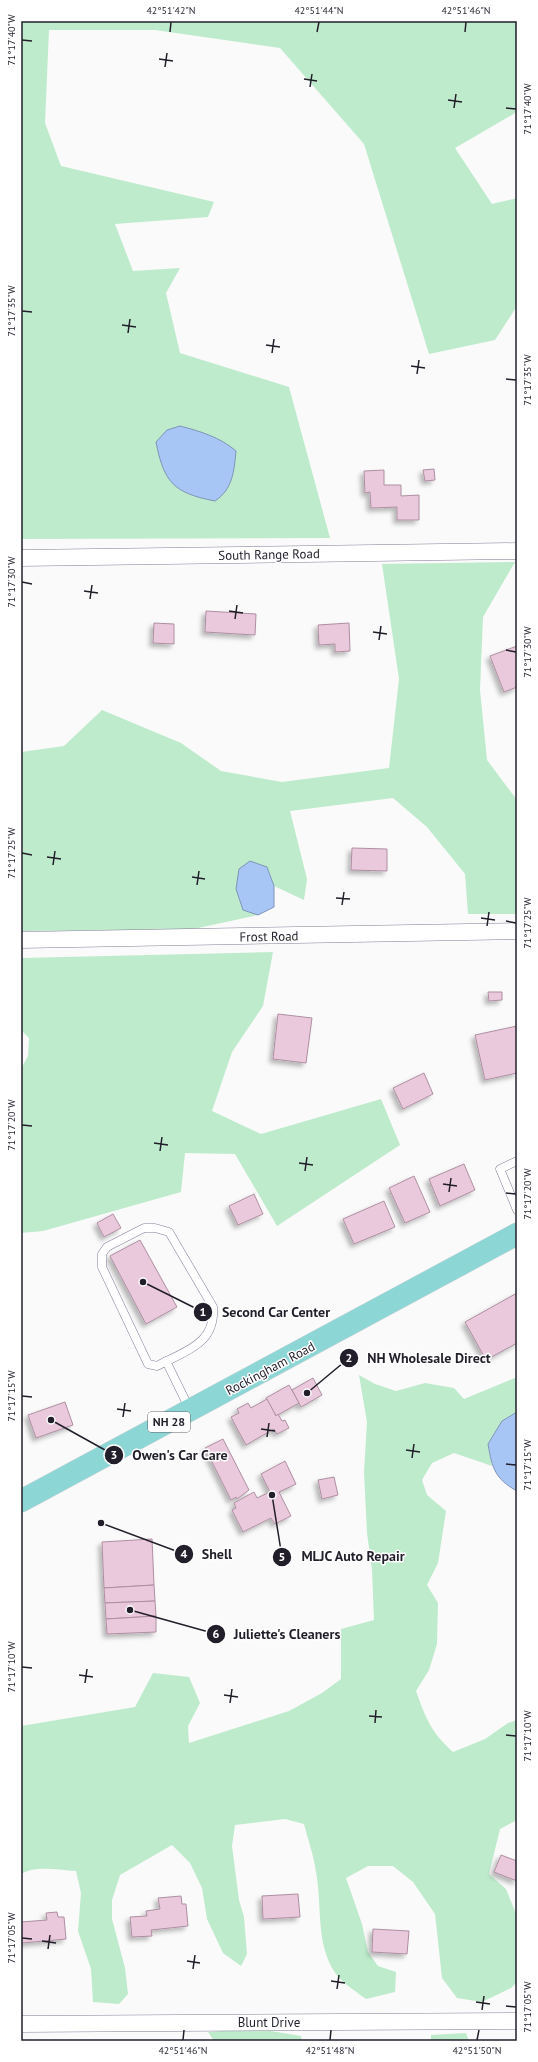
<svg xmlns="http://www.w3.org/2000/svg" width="538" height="2062" font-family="'PT Sans',sans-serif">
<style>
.green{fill:#beebcc}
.water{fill:#a7c6f5;stroke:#7f94b8}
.building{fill:#eac9dc;stroke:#ae8fa2;filter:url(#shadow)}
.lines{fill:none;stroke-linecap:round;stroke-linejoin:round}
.service-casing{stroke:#857d9a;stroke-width:9}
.minor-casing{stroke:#857d9a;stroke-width:17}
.primary-casing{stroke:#d7d7d9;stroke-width:23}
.service{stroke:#fff;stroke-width:8}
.minor{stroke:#fff;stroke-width:16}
.primary{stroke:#8cd6d6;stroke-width:22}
.ticks{fill:none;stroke:#221f2a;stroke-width:1.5}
.labels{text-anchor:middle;stroke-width:3;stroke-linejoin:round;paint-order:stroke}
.shield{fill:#fff;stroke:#64626a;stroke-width:1}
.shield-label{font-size:12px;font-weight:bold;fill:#221f2a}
.street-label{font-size:13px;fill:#221f2a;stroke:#fff}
.leader{fill:none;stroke:#221f2a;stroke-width:1.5}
.callout-dot{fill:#221f2a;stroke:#fff;stroke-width:1.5}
.mark-label{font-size:12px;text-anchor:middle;font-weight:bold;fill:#fff}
.callout-label{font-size:14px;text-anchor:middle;font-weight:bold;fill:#221f2a;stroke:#fff;stroke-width:3;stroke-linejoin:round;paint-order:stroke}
.neatline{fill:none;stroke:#221f2a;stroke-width:1.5}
.ticks-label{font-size:10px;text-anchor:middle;fill:#221f2a}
</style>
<defs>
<filter id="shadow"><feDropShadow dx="-3.5" dy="3.5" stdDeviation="2" flood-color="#0004"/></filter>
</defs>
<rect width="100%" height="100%" fill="#fafafa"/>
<g class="green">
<polygon points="21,21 516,21 517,112 455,148 492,204 517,198 517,306 495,340 429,354 364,144 280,48 155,30 49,30 45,123 61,166 214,202 208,217 115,224 133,271 180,268 166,293 180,353 289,387 330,538 21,539"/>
<polygon points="515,562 483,617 480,690 487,760 517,800 517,914 468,914 465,874 427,827 393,798 290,811 307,879 304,900 274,886 267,867 243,910 258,915 189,930 21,931 21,752 64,746 102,710 181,743 221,771 282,782 389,768 399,679 382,564"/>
<polygon points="273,952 263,1006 232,1052 212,1111 261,1134 381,1099 400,1145 277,1226 235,1154 185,1153 181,1192 43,1231 21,1233 21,1069 28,1056 29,1038 21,1030 21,958"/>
<path d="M359,1375L375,1384L396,1391L425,1383L454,1388L464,1399L517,1377V1412L502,1421L488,1444L492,1466L454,1453L432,1463L422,1480L427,1495L446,1511L438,1563L427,1585L438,1603L437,1644L429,1670L416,1691C426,1719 431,1732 453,1752L485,1739L508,1723L517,1720V1820L500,1829L489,1874L506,1889L517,1916V1982L511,1988L482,2002L457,1998L442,1978L435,1914L413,1882L393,1866H368L346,1878L362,1924L368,1952L378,1966L396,1972L395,1992L366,1999C355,1991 339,1981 332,1968C316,1938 322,1904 316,1872C314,1856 308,1840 304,1824L285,1819L235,1825L232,1846L239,1900L244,1917L247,1954L241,1966L223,1953L207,1919L202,1888L190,1863L172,1845L120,1875L112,1900V1919L125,1968L128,1994L119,2004L93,2002L91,1969L78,1931L81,1893L76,1871C60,1870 36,1865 21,1874V1726L135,1707L153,1673L189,1677L200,1703L188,1726L189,1743L289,1711L322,1693L341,1679V1629L374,1620L372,1570L367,1533L364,1472L367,1422Z"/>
<polygon points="237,2030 265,2030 301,2036 302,2041 214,2041 208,2032"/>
<polygon points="466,2033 469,2041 431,2041 431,2035"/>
</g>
<g class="water">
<path d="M180,426C199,431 220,437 236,451C234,471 233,489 215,501C174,493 164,483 156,442L167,430Z"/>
<polygon points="250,861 267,867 274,886 274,907 258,915 243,910 236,889 239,869"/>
<path d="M517,1412V1491C495,1479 492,1468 488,1444L502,1421Z"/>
</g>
<g class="building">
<polygon points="434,469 435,480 425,481 423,470"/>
<polygon points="384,470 384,485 401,485 401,496 419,495 419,520 397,520 397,507 371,508 370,492 365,493 364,471"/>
<polygon points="206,611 256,614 255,635 205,632"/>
<polygon points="154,623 174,624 174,644 153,643"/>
<polygon points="349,623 350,651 335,652 335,644 319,645 318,625"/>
<polygon points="517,646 517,687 504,692 490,656"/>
<polygon points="352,848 387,849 387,871 351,870"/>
<polygon points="488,992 502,992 502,1000 489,1001"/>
<polygon points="278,1014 312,1018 306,1063 273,1059"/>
<polygon points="517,1026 517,1073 485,1080 475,1035"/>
<polygon points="424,1073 433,1094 403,1109 393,1088"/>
<polygon points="464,1164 475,1190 440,1206 429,1179"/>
<polygon points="414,1176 430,1212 405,1223 389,1188"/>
<polygon points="254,1194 263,1214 238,1225 229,1206"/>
<polygon points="384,1201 395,1227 354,1244 343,1219"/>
<polygon points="113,1214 121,1228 104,1237 97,1223"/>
<polygon points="140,1240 177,1307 146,1324 110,1256"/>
<polygon points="517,1293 517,1343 486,1360 465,1322"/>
<polygon points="313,1378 322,1395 301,1407 292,1390"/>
<polygon points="289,1385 299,1403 276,1416 266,1398"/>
<polygon points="267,1399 276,1416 278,1414 282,1421 285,1420 289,1428 277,1434 274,1429 246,1445 231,1417 239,1413 237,1409 248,1403 251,1408"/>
<polygon points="65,1402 73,1425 36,1438 28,1415"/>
<polygon points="223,1439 249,1490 237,1499 236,1497 231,1500 205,1448"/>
<polygon points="285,1461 296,1484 279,1492 291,1516 275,1524 271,1518 243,1532 232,1510 236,1508 234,1503 254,1492 257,1498 270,1492 261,1474"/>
<polygon points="334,1477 338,1495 322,1499 318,1480"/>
<polygon points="152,1539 154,1585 104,1588 102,1542"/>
<polygon points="154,1585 155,1601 105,1603 104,1588"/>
<polygon points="155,1601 156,1616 106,1619 105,1603"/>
<polygon points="156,1616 156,1632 107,1634 106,1619"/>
<polygon points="501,1855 517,1861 517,1881 494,1872"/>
<polygon points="298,1894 300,1917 263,1919 262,1896"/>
<polygon points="181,1896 182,1904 186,1904 188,1926 151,1930 152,1936 132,1937 130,1917 147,1916 146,1911 160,1909 158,1898"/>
<polygon points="57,1912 58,1917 64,1917 66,1939 22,1943 21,1922 47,1920 46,1913"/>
<polygon points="373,1929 409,1931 407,1954 372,1952"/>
</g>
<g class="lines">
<defs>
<g id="service">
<polyline points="517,1161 500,1169 517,1210"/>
<path d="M144,1228H155L169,1232L213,1307C216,1344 185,1351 157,1366L148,1364L102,1267V1254L107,1247Z"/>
<polyline points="166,1361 190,1410"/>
</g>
<g id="minor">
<polyline points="21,558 517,551"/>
<polyline points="21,940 517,931"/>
<polyline points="21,2024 517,2021"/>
</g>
<polyline id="primary" points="21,1501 517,1234"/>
</defs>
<use href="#service" class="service-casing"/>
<use href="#minor" class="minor-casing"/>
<use href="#primary" class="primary-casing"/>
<use href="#service" class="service"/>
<use href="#minor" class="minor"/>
<use href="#primary" class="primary"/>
</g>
<path class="ticks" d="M170,32L171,22M317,32L319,22M465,32L466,22M22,40L32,41M159,59L173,61M165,67L167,53M304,79L317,81M310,87L312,74M448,100L462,102M454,108L456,94M506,108L516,109M22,311L32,312M122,325L136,327M128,333L130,319M266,345L280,347M272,353L274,339M411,366L425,368M417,374L419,360M506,379L516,380M22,582L32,584M84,591L98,593M90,599L92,585M229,611L243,613M235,619L237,605M373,632L387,634M379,640L381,626M506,650L516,652M22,853L32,855M47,857L61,859M53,865L55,851M192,877L205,879M197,885L199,871M336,898L350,899M342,905L344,892M481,918L495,920M506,921L516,923M487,926L489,912M22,1125L32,1126M154,1143L168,1145M160,1151L162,1137M299,1163L313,1165M305,1171L307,1157M443,1184L457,1186M449,1192L451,1178M506,1193L516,1194M22,1396L32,1397M117,1409L131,1411M123,1417L125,1403M261,1429L275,1431M267,1437L269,1423M406,1450L420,1452M412,1458L414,1444M506,1464L516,1465M22,1667L32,1668M79,1675L93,1677M85,1683L87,1669M224,1695L238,1697M230,1703L232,1689M369,1716L382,1717M375,1723L376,1710M506,1735L516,1736M22,1938L32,1939M42,1941L56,1943M48,1949L50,1935M187,1961L200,1963M193,1969L195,1955M331,1981L345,1983M337,1989L339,1975M476,2002L490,2004M506,2006L516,2007M482,2010L484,1996M183,2040L184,2030M330,2040L331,2030M477,2040L479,2030"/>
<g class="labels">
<rect class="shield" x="148" y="1412" width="42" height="20" rx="3"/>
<g class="shield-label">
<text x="169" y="1426">NH 28</text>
</g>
<g class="street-label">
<text transform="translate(269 554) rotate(-1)" y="5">South Range Road</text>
<text transform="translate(269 936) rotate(-1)" y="5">Frost Road</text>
<text transform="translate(270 1368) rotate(-28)" y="5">Rockingham Road</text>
<text x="269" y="2027">Blunt Drive</text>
</g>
</g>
<path class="leader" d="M143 1282L203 1312M307 1393L349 1358M51 1420L114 1455M101 1523L184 1554M272 1495L282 1557M130 1610L216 1634"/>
<g class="callout-dot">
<circle cx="143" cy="1282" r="4"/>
<circle cx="307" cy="1393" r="4"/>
<circle cx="51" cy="1420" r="4"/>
<circle cx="101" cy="1523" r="4"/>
<circle cx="272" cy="1495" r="4"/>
<circle cx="130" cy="1610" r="4"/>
<circle cx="203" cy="1312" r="10"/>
<circle cx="349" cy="1358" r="10"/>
<circle cx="114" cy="1455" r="10"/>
<circle cx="184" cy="1554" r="10"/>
<circle cx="282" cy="1557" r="10"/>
<circle cx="216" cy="1634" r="10"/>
</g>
<g class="mark-label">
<text x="203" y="1316">1</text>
<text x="349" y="1362">2</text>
<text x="114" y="1459">3</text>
<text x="184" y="1558">4</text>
<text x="282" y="1561">5</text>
<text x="216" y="1638">6</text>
</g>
<g class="callout-label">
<text x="276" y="1317">Second Car Center</text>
<text x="429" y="1363">NH Wholesale Direct</text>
<text x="180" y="1460">Owen's Car Care</text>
<text x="217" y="1559">Shell</text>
<text x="353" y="1561">MLJC Auto Repair</text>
<text x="287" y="1639">Juliette's Cleaners</text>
</g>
<rect width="538" height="2062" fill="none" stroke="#ffffff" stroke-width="44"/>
<rect x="22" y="22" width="494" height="2018" class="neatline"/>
<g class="ticks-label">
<text x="171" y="14">42°51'42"N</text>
<text x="319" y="14">42°51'44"N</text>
<text x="466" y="14">42°51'46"N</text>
<text transform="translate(11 40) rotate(-90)" y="4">71°17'40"W</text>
<text transform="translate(527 109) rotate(-90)" y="4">71°17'40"W</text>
<text transform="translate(11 311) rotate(-90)" y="4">71°17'35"W</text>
<text transform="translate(527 380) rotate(-90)" y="4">71°17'35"W</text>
<text transform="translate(11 582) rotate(-90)" y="4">71°17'30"W</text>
<text transform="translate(527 652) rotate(-90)" y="4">71°17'30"W</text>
<text transform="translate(11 853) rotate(-90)" y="4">71°17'25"W</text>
<text transform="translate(527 923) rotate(-90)" y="4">71°17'25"W</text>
<text transform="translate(11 1125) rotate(-90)" y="4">71°17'20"W</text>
<text transform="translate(527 1194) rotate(-90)" y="4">71°17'20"W</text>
<text transform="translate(11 1396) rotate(-90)" y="4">71°17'15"W</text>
<text transform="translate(527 1465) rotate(-90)" y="4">71°17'15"W</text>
<text transform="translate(11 1667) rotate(-90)" y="4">71°17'10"W</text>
<text transform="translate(527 1736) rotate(-90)" y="4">71°17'10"W</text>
<text transform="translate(11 1938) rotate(-90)" y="4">71°17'05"W</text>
<text transform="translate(527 2007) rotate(-90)" y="4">71°17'05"W</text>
<text x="183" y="2054">42°51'46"N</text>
<text x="330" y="2054">42°51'48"N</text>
<text x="477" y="2054">42°51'50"N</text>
</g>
</svg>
